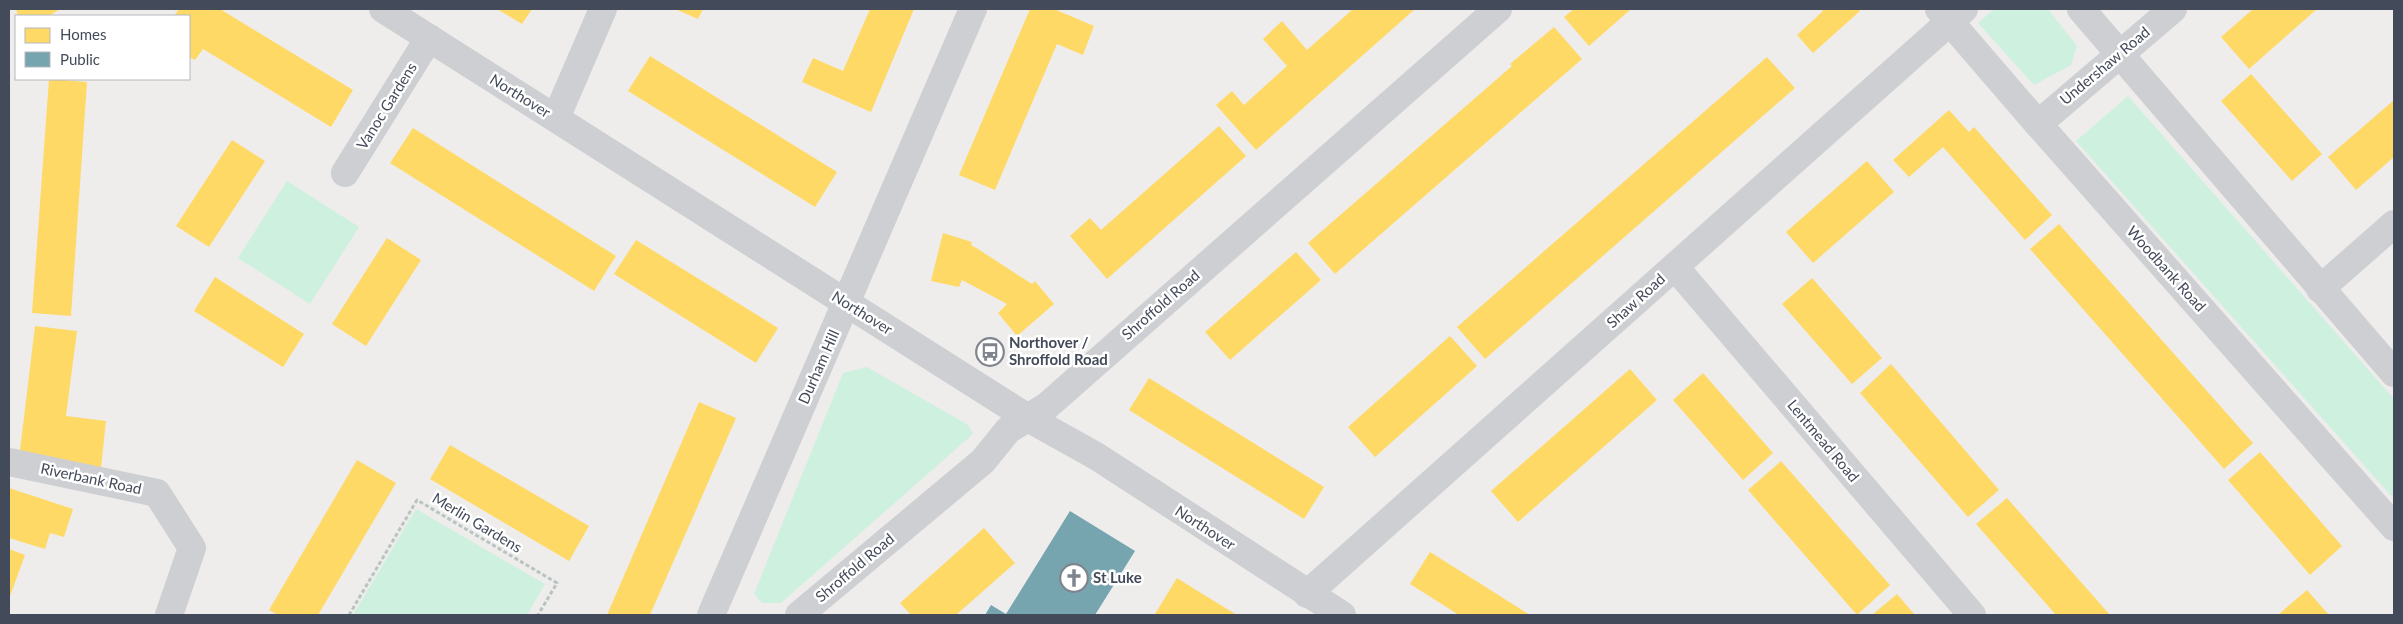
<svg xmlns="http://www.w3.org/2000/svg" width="2403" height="624" font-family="Lato,sans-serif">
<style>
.green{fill:#cef0df}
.homes{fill:#ffd966}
.public{fill:#76a5af}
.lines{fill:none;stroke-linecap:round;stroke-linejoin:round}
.path{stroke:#b7c4c2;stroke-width:3;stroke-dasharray:4 2.5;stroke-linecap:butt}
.minor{stroke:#cdcfd2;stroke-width:28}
.labels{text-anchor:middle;stroke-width:5;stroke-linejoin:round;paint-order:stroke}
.street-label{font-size:15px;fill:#434b5a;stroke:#fff}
.poi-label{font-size:15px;font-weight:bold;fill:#434b5a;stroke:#fff;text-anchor:start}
</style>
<rect width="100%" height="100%" fill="#eeedec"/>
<g class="green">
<polygon points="1994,9 2048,9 2077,46 2071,65 2034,85 1978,23"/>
<polygon points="2128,96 2394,399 2394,499 2076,141"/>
<polygon points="287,181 359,227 310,304 238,258"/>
<polygon points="867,367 968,425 973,434 781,603 762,603 754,594 843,373"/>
<polygon points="416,509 545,584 527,615 353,615"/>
</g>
<g class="homes">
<polygon points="16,9 60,9 49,16 18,16"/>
<polygon points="179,9 220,9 353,90 331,127 203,49 195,60 189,57 189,16 174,16"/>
<polygon points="497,9 532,9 522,24"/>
<polygon points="675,9 703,9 698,19"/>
<polygon points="870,9 914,9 871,112 802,82 813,58 843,71"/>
<polygon points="1030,9 1054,9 1094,26 1083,55 1057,44 995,190 959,175"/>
<polygon points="1353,9 1415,9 1256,150 1216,105 1232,91 1244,105 1287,66 1263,39 1282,21 1307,50"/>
<polygon points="1574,9 1631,9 1589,46 1564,17"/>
<polygon points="1822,9 1858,9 1860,11 1813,53 1797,35 1823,11"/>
<polygon points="2253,9 2317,9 2249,69 2221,37"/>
<polygon points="1554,27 1582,59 1335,274 1308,243 1512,66 1510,64"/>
<polygon points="650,56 837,172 815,207 628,91"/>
<polygon points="1767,57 1795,88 1485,359 1457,327"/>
<polygon points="2251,74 2322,154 2292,181 2221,101"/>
<polygon points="49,79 87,82 71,316 32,313"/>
<polygon points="2394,100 2394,157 2356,190 2328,157"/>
<polygon points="1949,110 1969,132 1974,127 2052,215 2025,240 1943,147 1909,177 1893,160"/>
<polygon points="1219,126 1246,156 1107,279 1070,236 1090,218 1101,230"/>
<polygon points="413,128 616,256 594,291 390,163"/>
<polygon points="232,140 265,161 209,247 176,226"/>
<polygon points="1867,161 1894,192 1813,263 1786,232"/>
<polygon points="2059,224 2253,443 2224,469 2030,249"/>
<polygon points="943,233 972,242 971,245 978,249 1032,284 1035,281 1054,304 1017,336 998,313 1007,304 962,280 959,287 931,281"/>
<polygon points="387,238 421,260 366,346 332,324"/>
<polygon points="636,240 778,328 756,363 614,274"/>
<polygon points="1296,252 1321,280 1230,360 1205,332"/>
<polygon points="215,277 304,334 283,367 194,311"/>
<polygon points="1812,278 1882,358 1852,384 1782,304"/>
<polygon points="35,326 77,331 66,416 106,421 101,468 19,458"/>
<polygon points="1450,336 1477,366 1375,457 1348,427"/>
<polygon points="1891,364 1999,490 1968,517 1860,393"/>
<polygon points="1630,369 1657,400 1518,522 1491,491"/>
<polygon points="1703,373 1773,453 1743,480 1673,400"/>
<polygon points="1149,378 1324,487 1304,519 1129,410"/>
<polygon points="699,402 736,418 703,494 650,615 607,615"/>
<polygon points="450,445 589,526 569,561 430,479"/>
<polygon points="2260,452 2342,546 2310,575 2228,480"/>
<polygon points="357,460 396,483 318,615 278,615 269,610"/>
<polygon points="1781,461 1890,585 1857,615 1748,490"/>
<polygon points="9,488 73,509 64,537 50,533 45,549 9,538"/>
<polygon points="2007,498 2110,615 2056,615 1976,524"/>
<polygon points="984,528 1015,563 956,615 911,615 900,603"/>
<polygon points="9,549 25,555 9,599"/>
<polygon points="1430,552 1481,584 1530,615 1459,615 1410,584"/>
<polygon points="1177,578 1201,593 1237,615 1158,615 1155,614"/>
<polygon points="2307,590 2329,615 2278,615 2287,607"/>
<polygon points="1897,594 1915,615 1872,615"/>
</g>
<polygon class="public" points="1070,511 1135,551 1095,615 985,615 991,605 1006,614"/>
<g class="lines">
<polyline class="path" points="349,615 417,500 557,583 538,615"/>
<g class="minor">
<polyline points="383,9 1028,418 1096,456 1342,615"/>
<polyline points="1939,9 2038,124 2394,527"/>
<polyline points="2081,9 2394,373"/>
<polyline points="556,118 603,9"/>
<polyline points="2038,124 2173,9"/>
<polyline points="345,173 429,38"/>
<polyline points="1675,267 1972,615"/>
<polyline points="2320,289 2394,224"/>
<polyline points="9,462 157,493 192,548 169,615"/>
<polyline points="1307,594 1964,9"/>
<polyline points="711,615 973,9"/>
<polyline points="799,615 983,461 1008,430 1047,406 1498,9"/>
</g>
</g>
<defs>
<symbol id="bus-ring" viewBox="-11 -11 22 22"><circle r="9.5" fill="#fff" stroke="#7f848d" stroke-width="1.5"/><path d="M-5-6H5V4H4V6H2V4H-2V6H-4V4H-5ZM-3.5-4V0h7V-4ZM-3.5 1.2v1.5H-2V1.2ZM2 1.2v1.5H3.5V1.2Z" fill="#7f848d"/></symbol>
<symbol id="church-ring" viewBox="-11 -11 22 22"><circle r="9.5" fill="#fff" stroke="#7f848d" stroke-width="1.5"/><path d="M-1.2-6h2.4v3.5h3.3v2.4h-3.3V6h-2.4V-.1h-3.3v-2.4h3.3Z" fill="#7f848d"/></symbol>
</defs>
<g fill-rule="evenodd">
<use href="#bus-ring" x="974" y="336" width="32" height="32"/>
<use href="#church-ring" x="1058" y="562" width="32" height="32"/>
</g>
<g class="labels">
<g class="street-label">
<text transform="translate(2105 66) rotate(-40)" y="5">Undershaw Road</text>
<text transform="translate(520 96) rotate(32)" y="5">Northover</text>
<text transform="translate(387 106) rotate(-58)" y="5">Vanoc Gardens</text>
<text transform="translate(2166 269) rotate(48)" y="5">Woodbank Road</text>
<text transform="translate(1636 301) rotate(-42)" y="5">Shaw Road</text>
<text transform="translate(1161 305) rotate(-41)" y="5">Shroffold Road</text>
<text transform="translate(862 313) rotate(32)" y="5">Northover</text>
<text transform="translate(819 367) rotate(-66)" y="5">Durham Hill</text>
<text transform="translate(1823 441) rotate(50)" y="5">Lentmead Road</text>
<text transform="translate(91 479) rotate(12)" y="5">Riverbank Road</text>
<text transform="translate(477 523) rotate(31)" y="5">Merlin Gardens</text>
<text transform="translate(1205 528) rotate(33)" y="5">Northover</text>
<text transform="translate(855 568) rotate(-40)" y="5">Shroffold Road</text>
</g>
<g class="poi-label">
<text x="1009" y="348">Northover /<tspan x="1009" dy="17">Shroffold Road</tspan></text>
<text x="1093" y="583">St Luke</text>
</g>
</g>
<rect width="2403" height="624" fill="none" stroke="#434b5a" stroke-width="20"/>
<rect x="15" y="15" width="175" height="65" fill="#ffffff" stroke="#b4b7bd"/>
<rect x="25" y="28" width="25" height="15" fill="#ffd966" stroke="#b4b7bd"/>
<text x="60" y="40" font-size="15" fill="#434b5a">Homes</text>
<rect x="25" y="52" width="25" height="15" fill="#76a5af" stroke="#b4b7bd"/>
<text x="60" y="65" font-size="15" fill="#434b5a">Public</text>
</svg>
